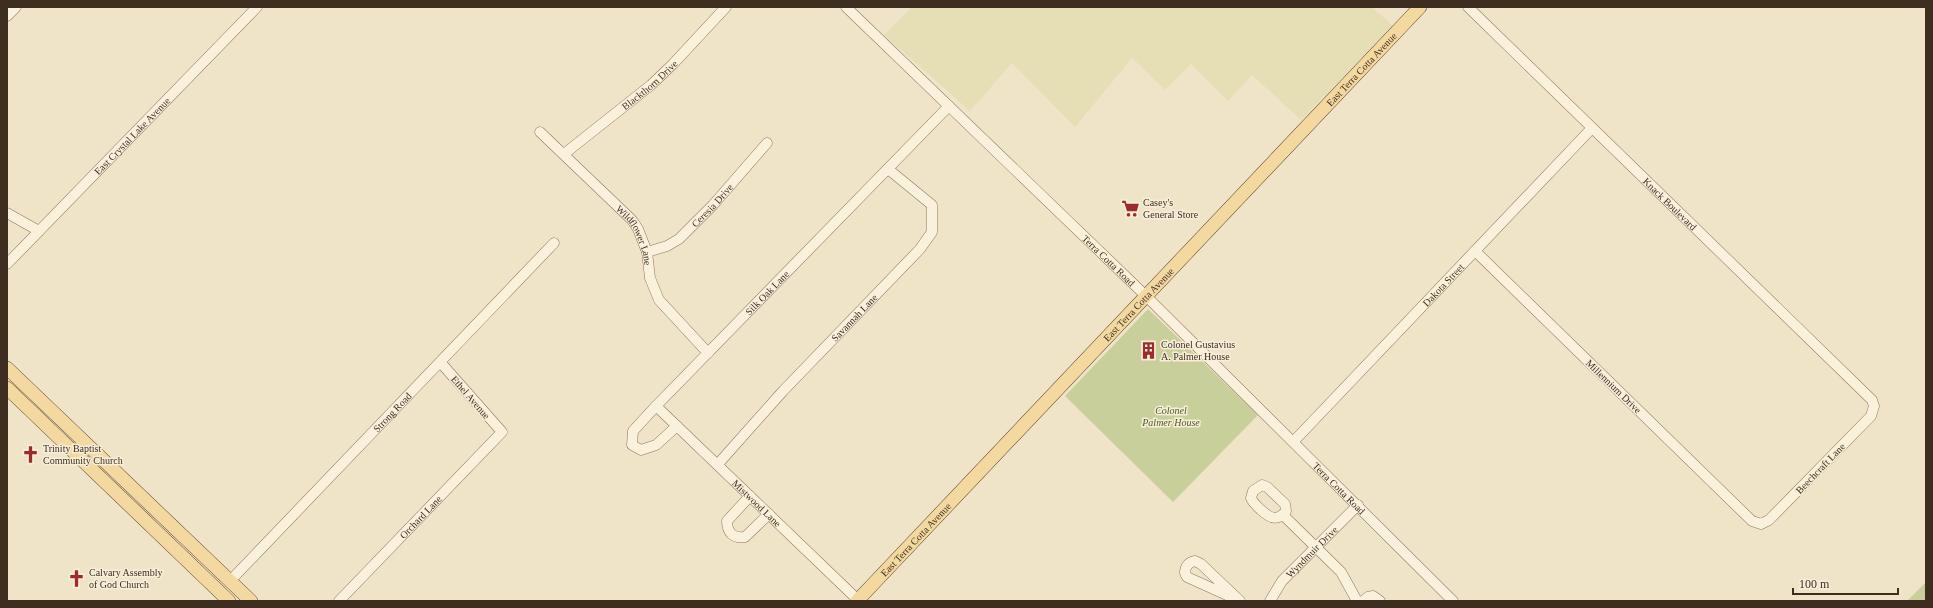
<svg xmlns="http://www.w3.org/2000/svg" width="1933" height="608" font-family="'Times New Roman',serif">
<style>
.farmland{fill:#e6deb5}
.green{fill:#c9cf9b}
.lines{fill:none;stroke-linecap:round;stroke-linejoin:round}
.minor-casing{stroke:#8d765c;stroke-width:11}
.major-casing{stroke:#5b4430;stroke-width:14}
.minor{stroke:#faf1dc;stroke-width:10}
.major{stroke:#f3d9a0;stroke-width:13}
.labels{text-anchor:middle;stroke-width:3;stroke-linejoin:round;paint-order:stroke}
.street-label{font-size:10px;fill:#3d2e20;stroke:#f7eed8}
.poi-label{font-size:10px;fill:#3d2e20;stroke:#f7eed8;text-anchor:start}
.park-label{font-size:10px;font-style:italic;fill:#4d5a26;stroke:#f7eed8}
</style>
<rect width="100%" height="100%" fill="#f0e4c8"/>
<polygon class="farmland" points="912,7 1372,7 1393,26 1301,120 1252,75 1228,101 1191,64 1165,90 1132,58 1075,127 1012,63 970,111 884,35"/>
<g class="green">
<polygon points="1148,309 1258,415 1173,502 1065,396"/>
<polygon points="1926,582 1926,601 1907,601"/>
</g>
<g class="lines">
<defs>
<g id="minor">
<path id="s1" d="M846,7L1146,296L1453,601"/>
<path id="s2" d="M1468,7L1872,400L1874,406L1871,416L1769,520L1761,524L1752,521L1475,251"/>
<polyline points="7,16 16,7"/>
<path id="s3" d="M540,132L632,220L638,229L647,252L650,278L659,300L708,353"/>
<path id="s4" d="M564,154L651,85L673,64L726,7"/>
<polyline points="7,213 39,231"/>
<path id="s5" d="M647,252L667,246L679,239L713,205L767,143"/>
<path id="s6" d="M7,264L257,7"/>
<path id="s7" d="M656,406L858,600"/>
<path id="s8" d="M677,426L656,445L641,450L632,445L633,431L656,406L949,106"/>
<path id="s9" d="M1294,441L1592,128"/>
<path id="s10" d="M718,464L783,391L920,249L932,232V205L888,169"/>
<path d="M1262,485L1267,487L1285,504L1286,511C1277,522 1270,518 1261,510C1257,506 1253,503 1251,498L1253,491Z"/>
<path d="M750,496L727,521C727,532 733,539 745,537L769,514"/>
<polyline points="1283,515 1341,572 1357,601"/>
<path d="M1195,561L1201,564L1240,601L1187,577L1185,573C1185,566 1189,562 1195,561Z"/>
<path id="s11" d="M230,581L554,243"/>
<path id="s12" d="M339,601L502,432L441,363"/>
<path id="s13" d="M1270,601L1282,581L1358,505"/>
<polyline points="1363,601 1368,597 1373,596 1380,601"/>
</g>
<g id="major">
<polyline points="7,368 251,601"/>
<polyline points="7,388 229,601"/>
<path id="s14" d="M857,601L1420,7"/>
</g>
</defs>
<use href="#minor" class="minor-casing"/>
<use href="#major" class="major-casing"/>
<use href="#minor" class="minor"/>
<use href="#major" class="major"/>
</g>
<defs>
<symbol id="supermarket-bare" viewBox="-9 -9 18 18"><path d="M-6-5.5h2.5l.6 2H6L4.5 2H-2.5L-4.4-4H-6ZM-1.5 3.2a1.3 1.3 0 1 0 .1 0ZM3 3.2a1.3 1.3 0 1 0 .1 0Z" fill="#9e2a2b" stroke="#f7eed8" stroke-width="2.5" paint-order="stroke"/></symbol>
<symbol id="building-bare" viewBox="-9 -9 18 18"><path d="M-4-6H4V6H1V3H-1V6H-4ZM-2.5-4.3h1.7v1.8h-1.7ZM.8-4.3h1.7v1.8H.8ZM-2.5-1h1.7V.8h-1.7ZM.8-1h1.7V.8H.8Z" fill="#9e2a2b" stroke="#f7eed8" stroke-width="2.5" paint-order="stroke"/></symbol>
<symbol id="church-bare" viewBox="-9 -9 18 18"><path d="M-1.2-6h2.4v3.5h3.3v2.4h-3.3V6h-2.4V-.1h-3.3v-2.4h3.3Z" fill="#9e2a2b" stroke="#f7eed8" stroke-width="2.5" paint-order="stroke"/></symbol>
</defs>
<g fill-rule="evenodd">
<use href="#supermarket-bare" x="1118" y="196" width="25" height="25"/>
<use href="#building-bare" x="1136" y="338" width="25" height="25"/>
<use href="#church-bare" x="18" y="442" width="25" height="25"/>
<use href="#church-bare" x="64" y="566" width="25" height="25"/>
</g>
<g class="labels">
<g class="street-label">
<text dy="4" stroke="none"><textPath href="#s14" startOffset="733">East Terra Cotta Avenue</textPath></text>
<text dy="4" stroke="none"><textPath href="#s4" startOffset="110">Blackthorn Drive</textPath></text>
<text dy="4" stroke="none"><textPath href="#s6" startOffset="179">East Crystal Lake Avenue</textPath></text>
<text dy="4" stroke="none"><textPath href="#s2" startOffset="282">Knack Boulevard</textPath></text>
<text dy="4" stroke="none"><textPath href="#s5" startOffset="82">Ceresia Drive</textPath></text>
<text dy="4" stroke="none"><textPath href="#s3" startOffset="142">Wildflower Lane</textPath></text>
<text dy="4" stroke="none"><textPath href="#s1" startOffset="365">Terra Cotta Road</textPath></text>
<text dy="4" stroke="none"><textPath href="#s9" startOffset="216">Dakota Street</textPath></text>
<text dy="4" stroke="none"><textPath href="#s8" startOffset="261">Silk Oak Lane</textPath></text>
<text dy="4" stroke="none"><textPath href="#s14" startOffset="409">East Terra Cotta Avenue</textPath></text>
<text dy="4" stroke="none"><textPath href="#s10" startOffset="200">Savannah Lane</textPath></text>
<text transform="translate(1614 386) rotate(44)" y="4">Millennium Drive</text>
<text transform="translate(471 397) rotate(49)" y="4">Ethel Avenue</text>
<text dy="4" stroke="none"><textPath href="#s11" startOffset="234">Strong Road</textPath></text>
<text transform="translate(1820 468) rotate(-46)" y="4">Beechcraft Lane</text>
<text dy="4" stroke="none"><textPath href="#s1" startOffset="689">Terra Cotta Road</textPath></text>
<text dy="4" stroke="none"><textPath href="#s7" startOffset="140">Mistwood Lane</textPath></text>
<text dy="4" stroke="none"><textPath href="#s12" startOffset="117">Orchard Lane</textPath></text>
<text dy="4" stroke="none"><textPath href="#s14" startOffset="85">East Terra Cotta Avenue</textPath></text>
<text dy="4" stroke="none"><textPath href="#s13" startOffset="65">Wyndmuir Drive</textPath></text>
</g>
<g class="poi-label">
<text x="1143" y="206">Casey's<tspan x="1143" dy="12">General Store</tspan></text>
<text x="1161" y="348">Colonel Gustavius<tspan x="1161" dy="12">A. Palmer House</tspan></text>
<text x="43" y="452">Trinity Baptist<tspan x="43" dy="12">Community Church</tspan></text>
<text x="89" y="576">Calvary Assembly<tspan x="89" dy="12">of God Church</tspan></text>
</g>
<g class="park-label">
<text x="1171" y="414">Colonel<tspan x="1171" dy="12">Palmer House</tspan></text>
</g>
</g>
<rect width="1933" height="608" fill="none" stroke="#3d2e20" stroke-width="16"/>
<path d="M1793 588v6h105v-6" fill="none" stroke="#3d2e20" stroke-width="2"/>
<text x="1799" y="588" font-size="12" fill="#3d2e20" stroke="#f7eed8" stroke-width="3" paint-order="stroke">100 m</text>
</svg>
